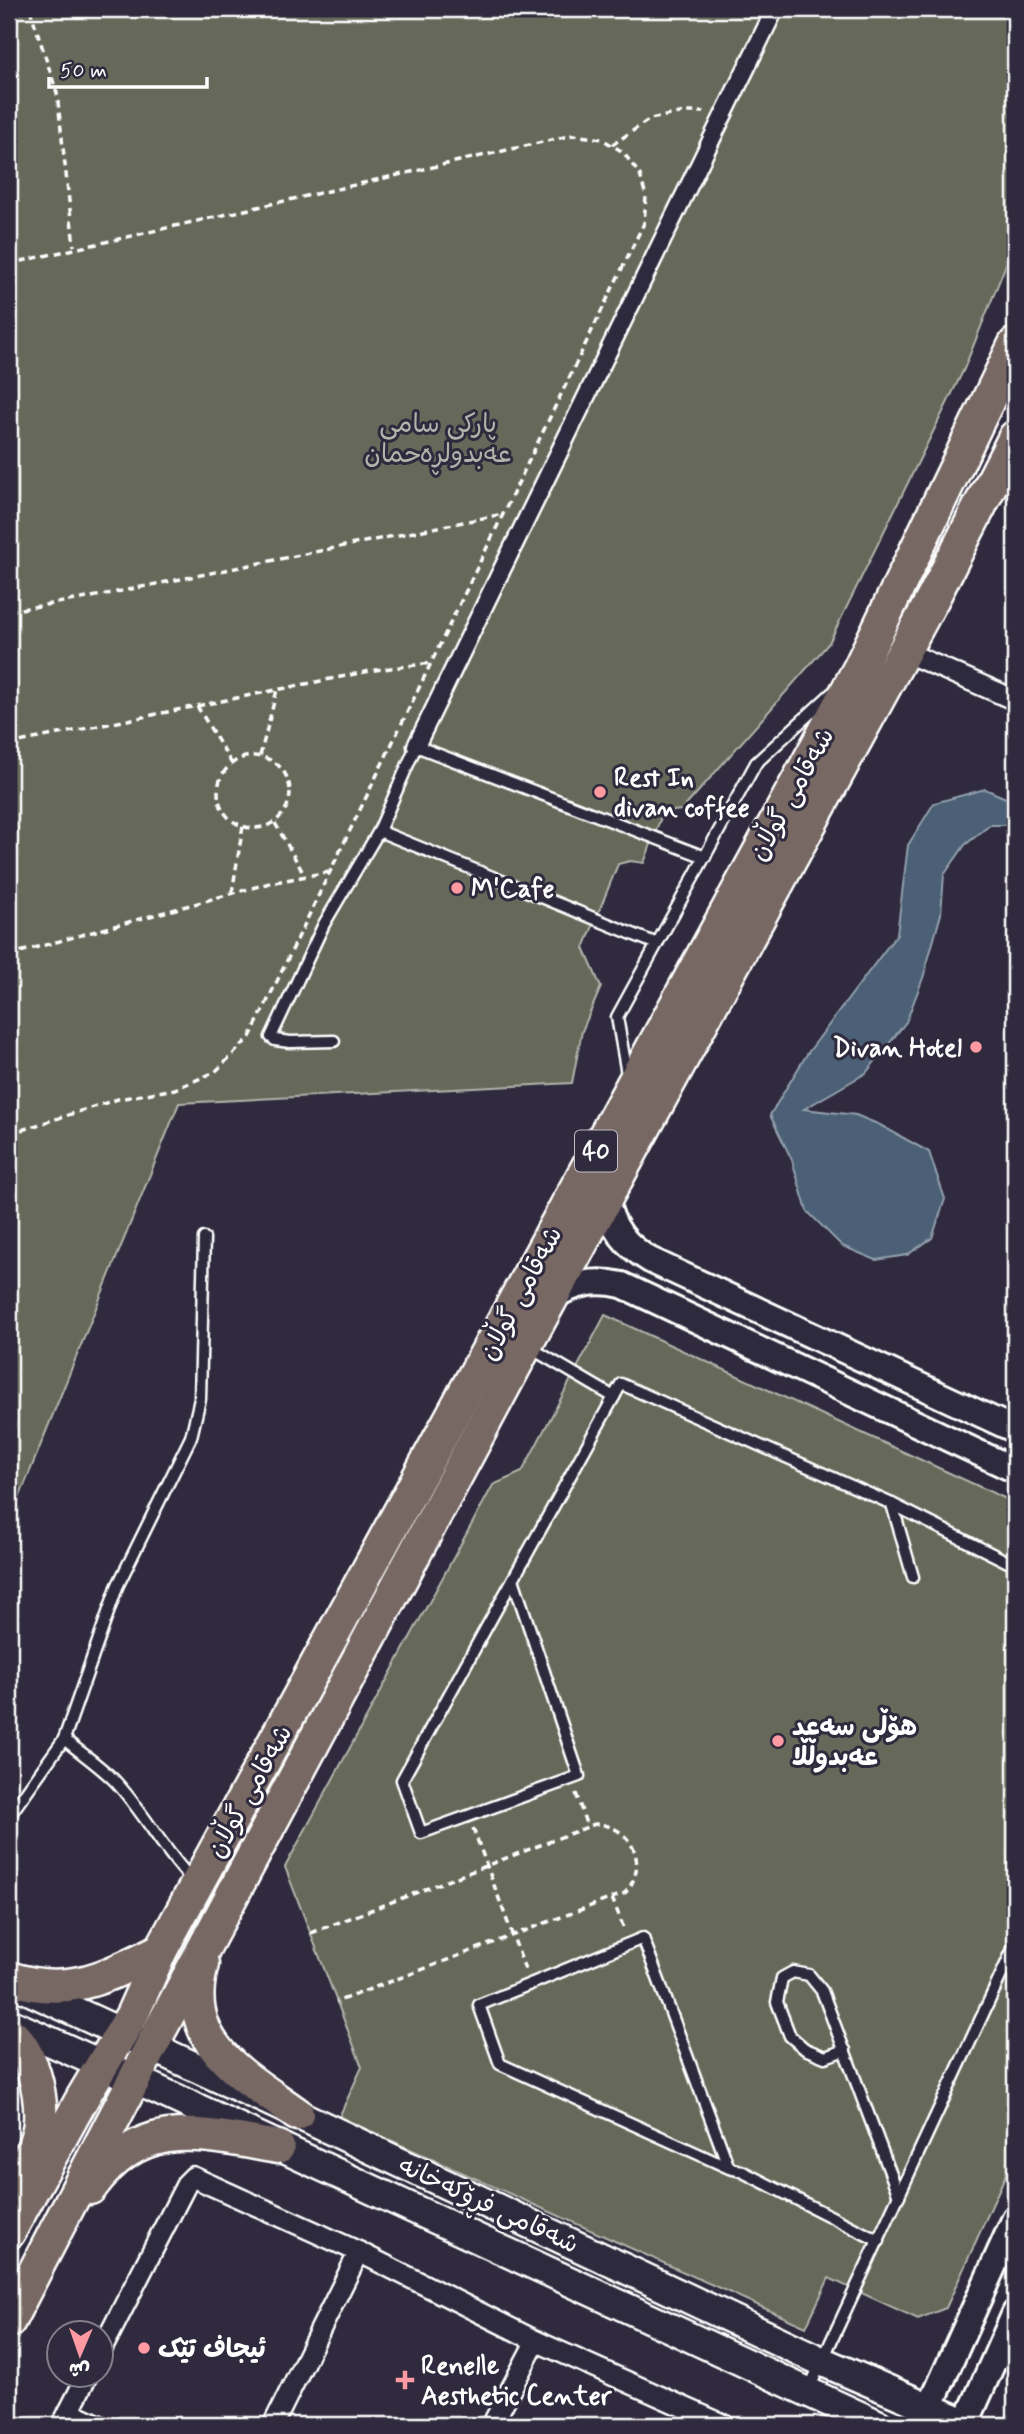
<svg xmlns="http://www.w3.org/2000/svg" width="1024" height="2434" font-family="Mynerve,'Playpen Sans Arabic',sans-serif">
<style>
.green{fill:#66695a;stroke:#b2b4ac;stroke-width:2}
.water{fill:#4b6176;stroke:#93a0ad;stroke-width:2}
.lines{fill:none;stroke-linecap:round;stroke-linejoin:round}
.service-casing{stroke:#fff;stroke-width:15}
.pedestrian-casing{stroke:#fff;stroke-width:21}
.minor-casing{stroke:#fff;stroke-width:24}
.tertiary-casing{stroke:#fff;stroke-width:30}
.secondary-casing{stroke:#fff;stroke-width:33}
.primary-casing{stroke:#fff;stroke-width:37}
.path{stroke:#fff;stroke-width:3.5;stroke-dasharray:7 5;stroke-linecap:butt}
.service{stroke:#2f2a3d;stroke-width:10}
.pedestrian{stroke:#2f2a3d;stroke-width:16}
.minor{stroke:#2f2a3d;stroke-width:19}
.tertiary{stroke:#2f2a3d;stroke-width:24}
.secondary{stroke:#2f2a3d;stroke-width:28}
.primary{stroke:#776864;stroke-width:32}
.poi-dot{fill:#ff9aa2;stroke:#2f2a3d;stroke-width:2.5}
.labels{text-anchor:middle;stroke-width:6;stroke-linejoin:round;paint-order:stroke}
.shield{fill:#2f2a3d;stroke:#c1bfc5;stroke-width:2}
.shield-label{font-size:24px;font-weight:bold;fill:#fff}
.park-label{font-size:26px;fill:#b2b4ac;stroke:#2f2a3d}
.poi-label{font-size:26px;font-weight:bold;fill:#fff;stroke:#2f2a3d;text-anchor:start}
.street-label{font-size:26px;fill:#fff;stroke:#2f2a3d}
</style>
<rect width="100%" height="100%" fill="#2f2a3d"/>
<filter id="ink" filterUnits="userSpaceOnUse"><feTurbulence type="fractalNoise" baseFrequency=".0143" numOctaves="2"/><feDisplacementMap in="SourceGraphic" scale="14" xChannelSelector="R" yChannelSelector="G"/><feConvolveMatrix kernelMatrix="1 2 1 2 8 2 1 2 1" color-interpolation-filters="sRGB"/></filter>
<g filter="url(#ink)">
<g class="green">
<polygon points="9,9 1015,9 1015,242 964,369 829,643 682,810 663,812 644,863 630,861 618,864 584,948 601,987 582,1031 572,1083 179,1103 9,1523"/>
<polygon points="605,1315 1015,1503 1015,2154 946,2308 918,2319 829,2278 806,2327 339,2117 362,2067 285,1867 493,1485 522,1472"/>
</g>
<polygon class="water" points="985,789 1015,802 1015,825 990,825 965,845 944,875 941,914 923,978 906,1022 866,1073 804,1109 856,1115 880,1125 929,1152 945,1199 932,1238 907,1255 876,1260 842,1246 807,1211 792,1160 770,1115 807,1054 897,934 908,845 934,803"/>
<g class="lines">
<defs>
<g id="service">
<polyline points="379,831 657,944"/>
<polyline points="334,1041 290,1042 275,1040 271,1037 324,924 379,831 416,746 705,857"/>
<polyline points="627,1074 617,1017 756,763 832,693"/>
<polyline points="529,1347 614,1397"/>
<polyline points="892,1504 913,1577"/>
<polyline points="513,1579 579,1776 421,1833 402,1780 621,1384 892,1504 1012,1564 1015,1574"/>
<polyline points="9,1816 64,1739"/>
<path d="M192,1880C163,1850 144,1812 115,1781C100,1766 81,1753 64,1739L117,1587L191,1437L200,1399L204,1238"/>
<polyline points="845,2050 825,2057 805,2049 790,2036 777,2002 782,1978 793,1972 809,1975 822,1991 899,2196"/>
<polyline points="729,2168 643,1938 479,2005 500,2064 729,2168 741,2171 879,2241"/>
<polyline points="809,2389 1015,1945"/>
</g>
<polyline id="pedestrian" points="416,746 775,9"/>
<g id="minor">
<polyline points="903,651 1015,700"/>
<polyline points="102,2349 187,2183 193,2177 359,2252 536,2341 724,2425"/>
<polyline points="69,2411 99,2425"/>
<polyline points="62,2425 88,2374"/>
<polyline points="273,2425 359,2252"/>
<polyline points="492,2425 536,2341"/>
</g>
<g id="tertiary">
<path d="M606,1200C612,1228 625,1245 650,1260L1015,1430"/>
<path d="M551,1298C574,1283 595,1279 622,1285L1015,1470"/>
<polyline points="930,2407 1015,2218"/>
<polyline points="966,2423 1015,2313"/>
</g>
<g id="secondary">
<polyline points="20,1986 297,2114 821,2361 970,2425"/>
<polyline points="9,2023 134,2079 879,2425"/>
</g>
<g id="primary">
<path d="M202,1964C180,2045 242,2074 297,2114"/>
<path d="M9,1978C71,1998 106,1976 161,1950"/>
<path d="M9,2032C32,2051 42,2093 40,2122C39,2139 26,2162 22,2180"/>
<path d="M90,2188C143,2115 201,2134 278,2147"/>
<polyline points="9,2232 83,2097 132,2015 161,1950 860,667 1015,344"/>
<polyline points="9,2321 151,2047 526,1345 933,598 1015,437"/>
</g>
</defs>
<use href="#service" class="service-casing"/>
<use href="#pedestrian" class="pedestrian-casing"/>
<use href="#minor" class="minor-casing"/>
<use href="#tertiary" class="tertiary-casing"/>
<use href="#secondary" class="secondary-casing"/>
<use href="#primary" class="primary-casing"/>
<g class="path">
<polyline points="30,9 57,93 74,246"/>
<polyline points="612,145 650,119 685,112 704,112"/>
<polyline points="9,264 573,135 602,139 623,152 640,175 646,196 644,223 250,1037 215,1072 175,1089 118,1099 9,1134"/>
<polyline points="9,611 87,598 503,514"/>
<polyline points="197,706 232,764"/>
<polyline points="9,744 375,670 432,663"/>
<circle cx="254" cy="792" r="36"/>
<polyline points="260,756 277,690"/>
<polyline points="275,823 305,876"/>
<polyline points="232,893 243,826"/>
<polyline points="9,955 270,883 328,872"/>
<polyline points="576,1793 587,1827"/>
<polyline points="473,1828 526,1972"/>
<polyline points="612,1898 625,1931"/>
<path d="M311,1933L595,1824C632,1825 650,1865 625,1893L336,2002"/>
</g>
<use href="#service" class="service"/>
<use href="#pedestrian" class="pedestrian"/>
<use href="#minor" class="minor"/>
<use href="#tertiary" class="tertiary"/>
<use href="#secondary" class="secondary"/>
<use href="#primary" class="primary"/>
</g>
</g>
<g class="poi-dot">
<circle cx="600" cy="792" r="7"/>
<circle cx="457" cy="888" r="7"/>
<circle cx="976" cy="1047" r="7"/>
<circle cx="778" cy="1741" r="7"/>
<circle cx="144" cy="2348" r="7"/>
<path d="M401.5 2369.5h7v7h7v7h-7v7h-7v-7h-7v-7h7z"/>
</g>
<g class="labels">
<rect class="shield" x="575" y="1130.5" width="42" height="41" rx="5"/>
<g class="shield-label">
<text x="596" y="1159">40</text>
</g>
<g class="park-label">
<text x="438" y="432">پارکی سامی<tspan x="438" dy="30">عەبدولڕەحمان</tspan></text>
</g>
<g class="poi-label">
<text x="614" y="786">Rest In<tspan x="614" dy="30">divan coffee</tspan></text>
<text x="471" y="897">M'Cafe</text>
<text x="962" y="1056" text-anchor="end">Divan Hotel</text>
<text x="792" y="1735">ھۆڵی سەعد<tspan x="792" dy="30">عەبدوڵڵا</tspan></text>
<text x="158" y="2357">ئیجاف تێک</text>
<text x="421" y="2374">Renelle<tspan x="421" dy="30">Aesthetic Center</tspan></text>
</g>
<g class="street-label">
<text transform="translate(791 794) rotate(-61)" y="9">شەقامی گوڵان</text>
<text transform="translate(520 1293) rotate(-62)" y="9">شەقامی گوڵان</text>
<text transform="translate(249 1791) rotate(-61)" y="9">شەقامی گوڵان</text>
<text transform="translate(489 2204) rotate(25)" y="9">شەقامی فڕۆکەخانە</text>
</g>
</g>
<rect width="1024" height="2434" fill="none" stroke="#2f2a3d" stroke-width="35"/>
<rect x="18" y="18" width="989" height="2399" fill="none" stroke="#fff" stroke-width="2.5" filter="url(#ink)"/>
<g transform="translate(80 2354) rotate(182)"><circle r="33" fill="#2f2a3d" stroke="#827f8b" stroke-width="2"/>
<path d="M0-5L12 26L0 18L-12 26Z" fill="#ff9aa2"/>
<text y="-10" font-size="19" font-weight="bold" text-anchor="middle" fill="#ffffff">ش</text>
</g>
<path d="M49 77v10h158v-10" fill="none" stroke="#ffffff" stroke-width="3.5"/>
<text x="60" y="77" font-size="21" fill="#ffffff" stroke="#2f2a3d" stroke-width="5" paint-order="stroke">50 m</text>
</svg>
